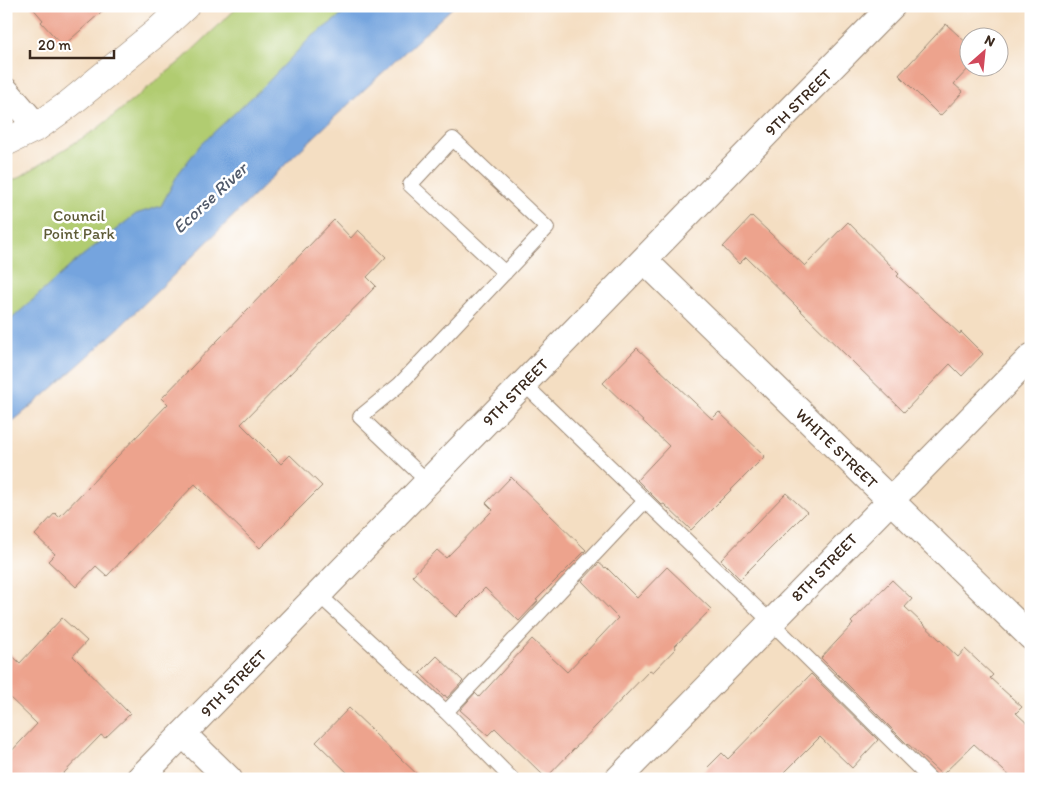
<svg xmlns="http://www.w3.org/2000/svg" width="1037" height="785" font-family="Itim,sans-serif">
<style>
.green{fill:#b1cc71;stroke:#767b48}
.water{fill:#74a4de;stroke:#58677e}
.building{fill:#eda38d}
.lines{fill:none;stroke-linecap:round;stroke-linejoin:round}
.lane-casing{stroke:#988470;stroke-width:16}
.street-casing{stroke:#988470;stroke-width:28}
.secondary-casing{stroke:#988470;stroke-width:29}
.lane{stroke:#fff;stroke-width:14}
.street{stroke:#fff;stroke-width:26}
.secondary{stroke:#fff;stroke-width:28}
.labels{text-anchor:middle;stroke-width:5;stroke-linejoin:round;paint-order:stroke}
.street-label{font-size:16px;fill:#3b2a1e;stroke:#fff}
.park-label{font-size:16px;fill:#5e5b37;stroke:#fff}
.water-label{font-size:18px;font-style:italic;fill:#525b6b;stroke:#fff}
</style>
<rect width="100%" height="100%" fill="#fff"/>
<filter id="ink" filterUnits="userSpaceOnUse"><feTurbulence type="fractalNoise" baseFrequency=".02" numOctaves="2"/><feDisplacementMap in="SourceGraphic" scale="10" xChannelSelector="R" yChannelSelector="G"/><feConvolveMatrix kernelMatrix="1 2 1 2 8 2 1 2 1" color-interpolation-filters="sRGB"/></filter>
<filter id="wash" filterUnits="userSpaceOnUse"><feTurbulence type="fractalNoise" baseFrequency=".0096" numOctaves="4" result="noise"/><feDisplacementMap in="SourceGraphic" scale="20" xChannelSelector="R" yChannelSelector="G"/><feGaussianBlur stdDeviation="1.12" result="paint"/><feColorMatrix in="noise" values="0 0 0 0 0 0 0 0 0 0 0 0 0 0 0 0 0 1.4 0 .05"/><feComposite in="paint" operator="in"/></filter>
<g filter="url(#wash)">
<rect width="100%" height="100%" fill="#f4dec2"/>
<polygon class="green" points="239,6 414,6 6,390 6,182 18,178 97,129 181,61"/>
<path class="water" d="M354,6H454C401,56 348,104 296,154C201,247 110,343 6,427V324L77,260L136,214L161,206L178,174L201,144L263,87L310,38Z"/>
<g id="blocks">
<g class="building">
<polygon points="31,6 108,6 63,46 41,22 43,20"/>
<polygon points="946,24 970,46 970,67 954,84 963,92 940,116 899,75"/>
<polygon points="752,216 805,266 848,222 899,274 897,276 960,334 961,332 983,354 962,376 950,364 904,412 746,257 739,264 723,247"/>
<polygon points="334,220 351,238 358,230 386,257 367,277 376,286 241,424 281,464 290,455 322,486 260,548 195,484 107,576 96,566 76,587 48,561 55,554 35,535 55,513 59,517 168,404 162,398"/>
<polygon points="637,348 712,419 719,412 765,456 691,530 664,504 662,505 637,480 669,446 603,383"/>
<polygon points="511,477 586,550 536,600 538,601 519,621 485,588 456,617 412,576 437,550 446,558 493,510 486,503"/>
<polygon points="786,493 807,512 740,579 721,560"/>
<polygon points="599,563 605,568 606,567 637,598 667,567 711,609 675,646 676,648 653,672 650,670 546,778 495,728 488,735 460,710 475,693 479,697 532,639 567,672 618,618 582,581"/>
<polygon points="892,580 912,599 905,607 958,657 965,649 993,675 990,678 1022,707 1016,713 1031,727 1031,779 1013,779 974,744 942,775 909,745 908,745 821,658 853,624 851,622"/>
<polygon points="62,618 87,641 73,656 130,714 105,738 101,735 58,779 6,779 6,757 37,724 6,694 6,650 20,663"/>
<polygon points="437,656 463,681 447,698 445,695 444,696 420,673"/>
<polygon points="811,674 878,740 852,768 820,737 778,779 696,779 722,753 728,759"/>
<polygon points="349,708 374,732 374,733 422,779 354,779 316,742"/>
</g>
</g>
</g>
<g filter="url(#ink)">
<use href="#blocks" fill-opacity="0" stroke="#988470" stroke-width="1"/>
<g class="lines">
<defs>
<g id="lane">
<polyline points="524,384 771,622 930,779"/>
<polyline points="428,482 360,417 399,385 547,228 453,139 410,185 505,273"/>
<polyline points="318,594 446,712 512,779"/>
<polyline points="446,712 645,501"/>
</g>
<g id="street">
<polyline points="6,91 37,127"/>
<polyline points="644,260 1031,637"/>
<polyline points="183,734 229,779"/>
<polyline points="139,779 767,133 892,6"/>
<polyline points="618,779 1031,357"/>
</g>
<polyline id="secondary" points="6,142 37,127 69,104 157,32 185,6"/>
</defs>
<use href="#lane" class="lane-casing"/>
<use href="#street" class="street-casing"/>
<use href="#secondary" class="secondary-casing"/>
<use href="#lane" class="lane"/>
<use href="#street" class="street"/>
<use href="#secondary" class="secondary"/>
</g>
</g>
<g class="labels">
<g class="street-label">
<text transform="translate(798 102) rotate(-45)" y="6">9TH STREET</text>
<text transform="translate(515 392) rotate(-46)" y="6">9TH STREET</text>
<text transform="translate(837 448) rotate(44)" y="6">WHITE STREET</text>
<text transform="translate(824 567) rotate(-46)" y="6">8TH STREET</text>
<text transform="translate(233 683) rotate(-46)" y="6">9TH STREET</text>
</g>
<g class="park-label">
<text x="79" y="221">Council<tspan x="79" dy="18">Point Park</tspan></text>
</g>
<g class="water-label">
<text transform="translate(210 198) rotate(-43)" y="6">Ecorse River</text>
</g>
</g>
<rect width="1037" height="785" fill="none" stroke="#fff" stroke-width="25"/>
<g transform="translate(984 52) rotate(27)"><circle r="24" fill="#ffffff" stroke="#b1aaa5"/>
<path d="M0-4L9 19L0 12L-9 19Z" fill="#d1495b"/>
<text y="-8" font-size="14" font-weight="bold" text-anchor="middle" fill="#3b2a1e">N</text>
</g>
<path d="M30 50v8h84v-8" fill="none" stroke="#3b2a1e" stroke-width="2.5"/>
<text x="38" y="50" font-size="15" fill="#3b2a1e" stroke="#ffffff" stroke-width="4" paint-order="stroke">20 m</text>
</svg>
